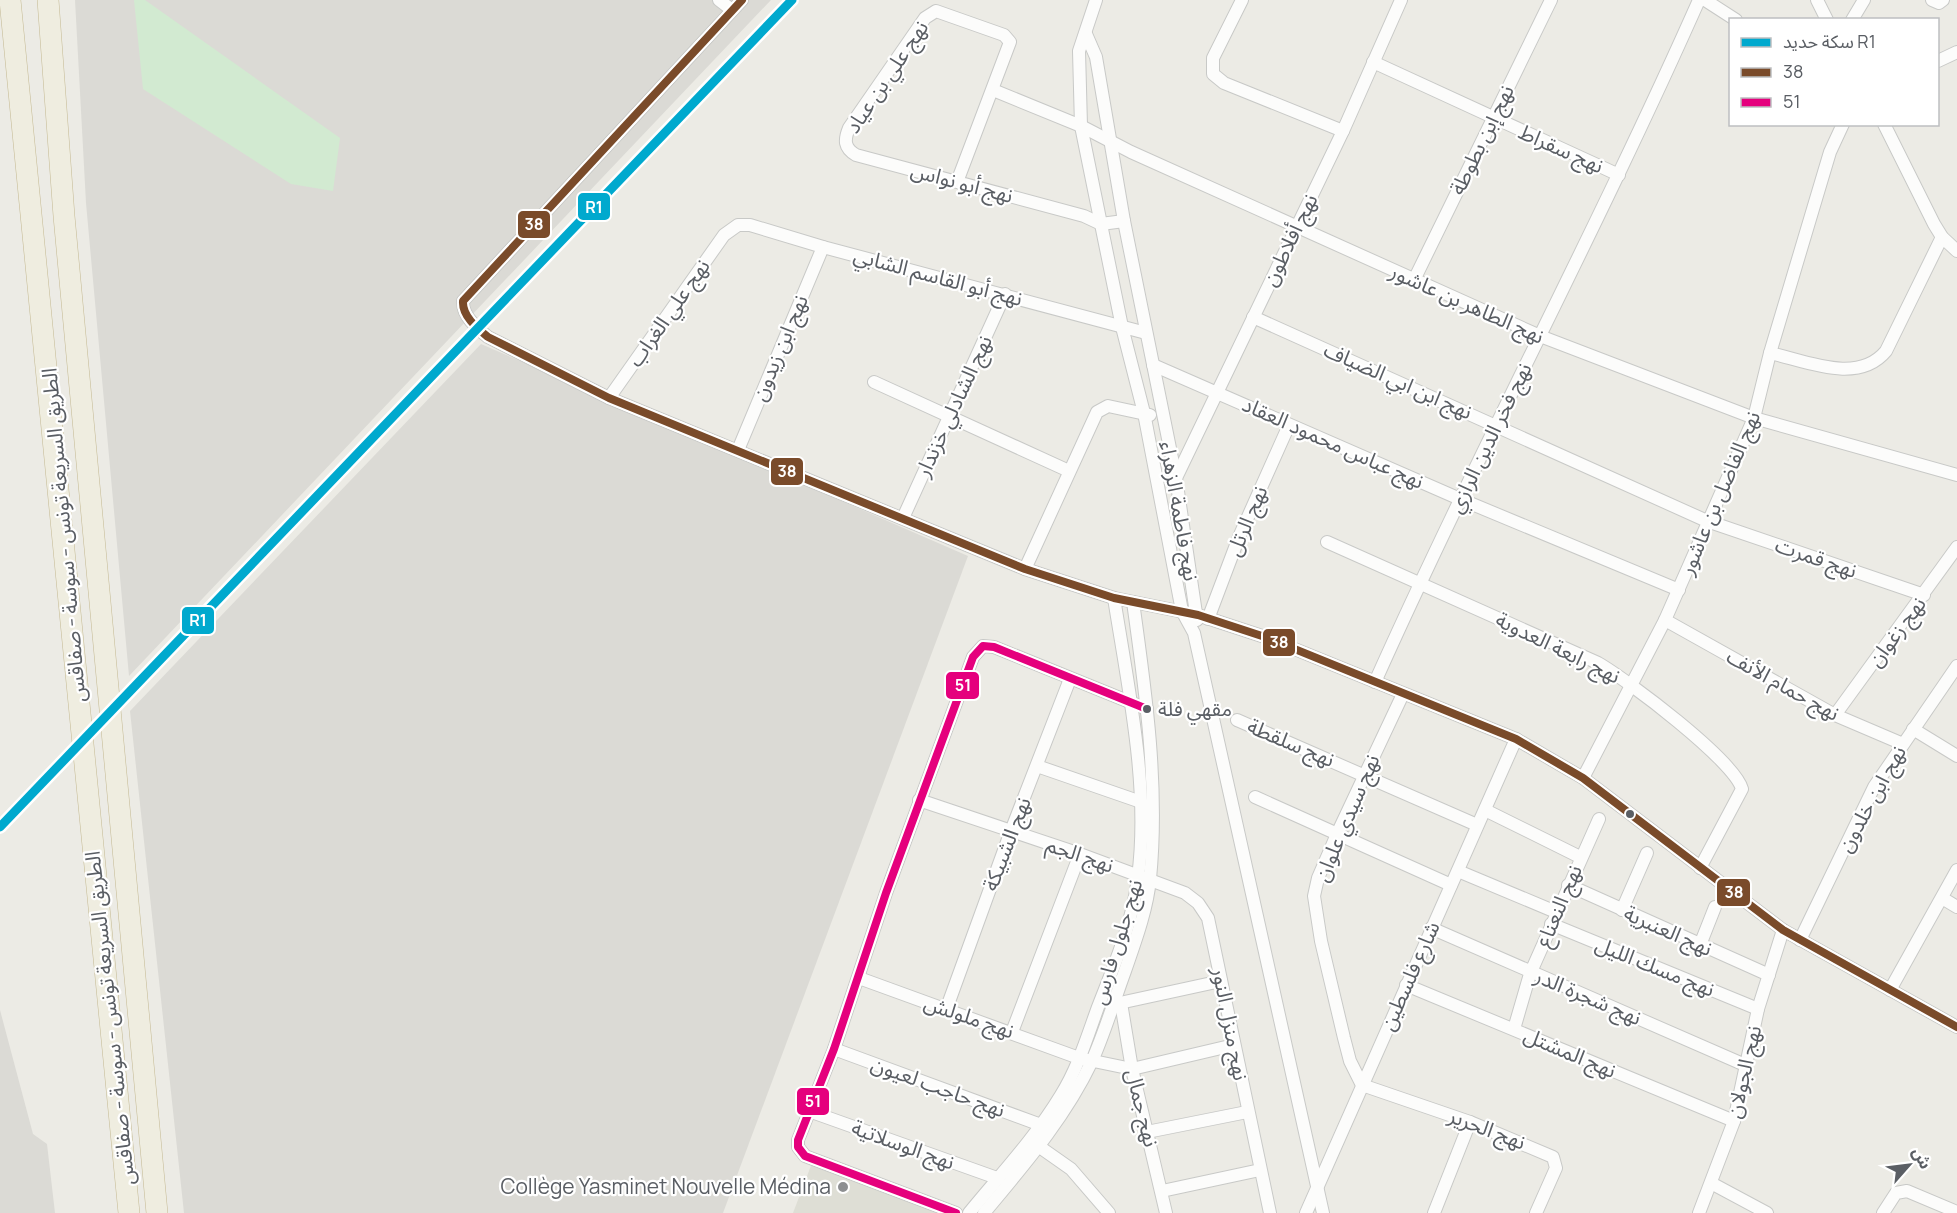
<svg xmlns="http://www.w3.org/2000/svg" width="1957" height="1213" font-family="Manrope,'Noto Sans Arabic',sans-serif">
<style>
.industrial{fill:#dbdad5}
.education{fill:#deded5}
.green{fill:#d2ead1}
.lines{fill:none;stroke-linecap:round;stroke-linejoin:round}
.minor-casing{stroke:#c8c9c7;stroke-width:14}
.motorway-casing{stroke:#c4b992;stroke-width:22}
.minor{stroke:#fcfcfb;stroke-width:12}
.motorway{stroke:#efede0;stroke-width:21}
.bus-1-casing{stroke:#fff;stroke-width:12}
.bus-2-casing{stroke:#fff;stroke-width:12}
.bus-1{stroke:#7a4b2a;stroke-width:8}
.bus-2{stroke:#e5007d;stroke-width:8}
.rail-1-casing{stroke:#fff;stroke-width:14}
.rail-1{stroke:#00a9ce;stroke-width:9}
.bus-dot{fill:#5a5e64;stroke:#fff;stroke-width:2}
.poi-dot{fill:#8d8f91;stroke:#fff;stroke-width:2}
.labels{text-anchor:middle;stroke-width:4.5;stroke-linejoin:round;paint-order:stroke}
.bus-label{font-size:20px;fill:#5a5e64;stroke:#fff;text-anchor:start}
.street-label{font-size:21px;fill:#5a5e64;stroke:#fff}
.poi-label{font-size:21px;fill:#5a5e64;stroke:#fff;text-anchor:end}
.line-badge{stroke:#fff;stroke-width:2}
.badge-label{font-size:16px;text-anchor:middle;font-weight:bold;fill:#fff}
</style>
<rect width="100%" height="100%" fill="#ecebe5"/>
<g class="industrial">
<polygon points="75,0 771,0 129,676 86,203"/>
<polygon points="481,344 968,556 723,1213 184,1213 130,711"/>
<polygon points="0,1010 33,1134 47,1144 55,1213 0,1213"/>
</g>
<polygon class="education" points="812,1163 954,1213 793,1213"/>
<polygon class="green" points="134,0 145,0 340,138 333,191 291,184 143,89"/>
<g class="lines">
<defs>
<g id="minor">
<polyline points="719,0 732,10"/>
<path d="M742,0L463,301C462,316 477,328 488,337L609,398L1025,569L1114,598L1198,615L1265,637L1516,739L1583,778L1783,930L1957,1027"/>
<polyline points="1096,0 1079,51 1081,126 1122,327 1144,413 1182,611 1194,633 1323,1213"/>
<polyline points="1242,0 1213,58 1213,74 1224,83 1343,131"/>
<polyline points="1705,0 1736,20"/>
<polyline points="1817,0 1827,20"/>
<polyline points="1932,0 1939,3 1943,0"/>
<polyline points="1852,20 1864,0"/>
<polyline points="1086,34 1096,57 1124,221 1176,478 1197,620"/>
<polyline points="1938,61 1957,52"/>
<polyline points="1373,62 1619,175"/>
<polyline points="993,90 1081,126 1131,152 1540,336 1754,418 1957,475"/>
<polyline points="1884,124 1934,224 1942,237 1957,251"/>
<path d="M957,182L1010,42L1004,35L936,11L925,18L849,128C844,140 844,148 856,155L1084,216L1101,224L1124,221"/>
<polyline points="1414,280 1551,0"/>
<polyline points="1253,317 1707,521 1924,595"/>
<path d="M1770,353C1806,361 1858,385 1886,351L1942,237"/>
<polyline points="1153,365 1460,499 1679,590"/>
<polyline points="874,382 1069,471"/>
<polyline points="609,398 724,235 738,225 750,225 823,247 1146,333"/>
<polyline points="738,450 823,247"/>
<polyline points="1176,478 1343,131 1401,0"/>
<polyline points="903,518 1005,294"/>
<path d="M1327,542L1598,663C1626,679 1735,761 1742,789L1700,868"/>
<polyline points="1025,569 1097,412 1108,406 1150,415"/>
<polyline points="1208,619 1239,537 1289,425"/>
<polyline points="1665,620 1835,715 1903,744"/>
<path d="M1375,682C1478,452 1597,230 1699,0"/>
<polyline points="1403,694 1338,832 1318,878 1314,896 1321,941 1344,1038 1350,1061 1362,1085 1470,1122 1553,1157 1556,1168 1536,1213"/>
<polyline points="1835,715 1957,547"/>
<polyline points="1237,720 1477,825"/>
<polyline points="1913,729 1957,756"/>
<polyline points="1037,766 1141,802"/>
<polyline points="1583,778 1665,620 1754,418 1770,353 1830,152 1843,124"/>
<polyline points="1255,797 1451,885"/>
<polyline points="919,800 1080,854 1185,893 1198,903 1208,918 1270,1213"/>
<polyline points="1485,810 1580,857"/>
<polyline points="1458,871 1556,912"/>
<polyline points="1568,885 1769,975"/>
<polyline points="1942,898 1957,907"/>
<polyline points="1622,910 1647,853"/>
<polyline points="1551,924 1758,1009"/>
<polyline points="1431,928 1745,1065"/>
<polyline points="1800,940 1874,787 1957,666"/>
<polyline points="1700,945 1715,907"/>
<polyline points="859,978 1079,1058 1132,1069 1234,1045"/>
<polyline points="1406,985 1734,1121"/>
<polyline points="1890,990 1957,870"/>
<polyline points="1121,1003 1132,1069 1166,1213"/>
<polyline points="1115,1004 1221,981"/>
<polyline points="946,1010 1011,831 1070,679"/>
<polyline points="1514,1029 1530,974 1599,819"/>
<polyline points="1012,1032 1080,854"/>
<polyline points="834,1049 1041,1125"/>
<polyline points="809,1111 997,1178"/>
<polyline points="1147,1132 1247,1112"/>
<polyline points="1034,1143 1071,1169 1109,1213"/>
<polyline points="1711,1183 1767,1213"/>
<polyline points="1162,1191 1260,1170"/>
<polyline points="956,1213 805,1156 798,1147 798,1140 834,1049 886,893 973,657 983,646 994,647 1147,709"/>
<path d="M969,1213C1001,1174 1035,1138 1061,1095C1078,1068 1087,1037 1098,1007C1114,966 1133,922 1138,877C1150,788 1128,687 1114,598"/>
<path d="M984,1213C1024,1165 1065,1118 1092,1061C1105,1032 1114,1001 1125,971C1135,942 1147,910 1150,879C1159,787 1146,694 1133,602"/>
<polyline points="1306,1213 1516,739"/>
<polyline points="1434,1213 1470,1122"/>
<polyline points="1699,1213 1734,1121 1758,1009 1783,930"/>
<polyline points="1883,1213 1896,1193 1907,1191 1957,1212"/>
</g>
<g id="motorway">
<polyline points="10,0 129,1213"/>
<polyline points="48,0 64,216 157,1213"/>
</g>
</defs>
<use href="#minor" class="minor-casing"/>
<use href="#motorway" class="motorway-casing"/>
<use href="#minor" class="minor"/>
<use href="#motorway" class="motorway"/>
<defs>
<path id="bus-1" d="M742,0L463,301C462,316 477,328 488,337L609,398L1025,569L1114,598L1198,615L1265,637L1516,739L1583,778L1783,930L1957,1027"/>
<polyline id="bus-2" points="956,1213 805,1156 798,1147 798,1140 834,1049 886,893 973,657 983,646 994,647 1147,709"/>
</defs>
<use href="#bus-1" class="bus-1-casing"/>
<use href="#bus-2" class="bus-2-casing"/>
<use href="#bus-1" class="bus-1"/>
<use href="#bus-2" class="bus-2"/>
<defs>
<polyline id="rail-1" points="0,827 792,0"/>
</defs>
<use href="#rail-1" class="rail-1-casing"/>
<use href="#rail-1" class="rail-1"/>
</g>
<g class="bus-dot">
<circle cx="1147" cy="709" r="5"/>
<circle cx="1630" cy="814" r="5"/>
</g>
<circle class="poi-dot" cx="843" cy="1187" r="6"/>
<g class="labels">
<g class="bus-label">
<text x="1158" y="716">مقهي فلة</text>
</g>
<g class="street-label">
<text transform="translate(887 77) rotate(-56)" y="7">نهج علي بن عياد</text>
<text transform="translate(1482 140) rotate(-64)" y="7">نهج إبن بطوطة</text>
<text transform="translate(1561 149) rotate(24)" y="7">نهج سقراط</text>
<text transform="translate(962 183) rotate(15)" y="7">نهج أبو نواس</text>
<text transform="translate(1290 240) rotate(-64)" y="7">نهج أفلاطون</text>
<text transform="translate(938 277) rotate(15)" y="7">نهج أبو القاسم الشابي</text>
<text transform="translate(1467 304) rotate(24)" y="7">نهج الطاهر بن عاشور</text>
<text transform="translate(669 313) rotate(-55)" y="7">نهج علي الغراب</text>
<text transform="translate(780 348) rotate(-67)" y="7">نهج ابن زيدون</text>
<text transform="translate(1398 381) rotate(24)" y="7">نهج ابن ابي الضياف</text>
<text transform="translate(954 406) rotate(-65)" y="7">نهج الشادلي خزندار</text>
<text transform="translate(1490 438) rotate(-64)" y="7">نهج فخر الدين الرازي</text>
<text transform="translate(1333 443) rotate(24)" y="7">نهج عباس محمود العقاد</text>
<text transform="translate(1720 493) rotate(-67)" y="7">نهج الفاضل بن عاشور</text>
<text transform="translate(1179 511) rotate(80)" y="7">نهج فاطمة الزهراء</text>
<text transform="translate(1247 521) rotate(-67)" y="7">نهج الرتل</text>
<text transform="translate(64 535) rotate(-95)" y="7">الطريق السريعة تونس - سوسة - صفاقس</text>
<text transform="translate(1816 558) rotate(19)" y="7">نهج قمرت</text>
<text transform="translate(1897 632) rotate(-53)" y="7">نهج زغوان</text>
<text transform="translate(1558 648) rotate(26)" y="7">نهج رابعة العدوية</text>
<text transform="translate(1783 685) rotate(29)" y="7">نهج حمام الأنف</text>
<text transform="translate(1291 743) rotate(23)" y="7">نهج سلقطة</text>
<text transform="translate(1872 799) rotate(-61)" y="7">نهج ابن خلدون</text>
<text transform="translate(1347 818) rotate(-67)" y="7">نهج سيدي علوان</text>
<text transform="translate(1007 844) rotate(-69)" y="7">نهج الشبيكة</text>
<text transform="translate(1080 855) rotate(19)" y="7">نهج الجم</text>
<text transform="translate(1559 906) rotate(-67)" y="7">نهج النعناع</text>
<text transform="translate(1668 931) rotate(24)" y="7">نهج العنبرية</text>
<text transform="translate(1117 942) rotate(-73)" y="7">نهج جلول فارس</text>
<text transform="translate(1655 967) rotate(22)" y="7">نهج مسك الليل</text>
<text transform="translate(1410 976) rotate(-66)" y="7">شارع فلسطين</text>
<text transform="translate(1588 997) rotate(23)" y="7">نهج شجرة الدر</text>
<text transform="translate(969 1017) rotate(19)" y="7">نهج ملولش</text>
<text transform="translate(110 1018) rotate(-96)" y="7">الطريق السريعة تونس - سوسة - صفاقس</text>
<text transform="translate(1230 1024) rotate(79)" y="7">نهج منزل النور</text>
<text transform="translate(1570 1053) rotate(23)" y="7">نهج المشتل</text>
<text transform="translate(1744 1072) rotate(-77)" y="7">نهج الجولان</text>
<text transform="translate(938 1087) rotate(20)" y="7">نهج حاجب لعيون</text>
<text transform="translate(1142 1108) rotate(76)" y="7">نهج جمال</text>
<text transform="translate(1487 1129) rotate(21)" y="7">نهج الحرير</text>
<text transform="translate(903 1145) rotate(20)" y="7">نهج الوسلاتية</text>
</g>
<g class="poi-label">
<text x="831" y="1194">Collège Yasminet Nouvelle Médina</text>
</g>
</g>
<g class="line-badge">
<rect x="577" y="192" width="34" height="29" rx="6" fill="#00a9ce"/>
<rect x="517" y="210" width="34" height="29" rx="6" fill="#7a4b2a"/>
<rect x="770" y="457" width="34" height="29" rx="6" fill="#7a4b2a"/>
<rect x="181" y="606" width="34" height="29" rx="6" fill="#00a9ce"/>
<rect x="1262" y="628" width="34" height="29" rx="6" fill="#7a4b2a"/>
<rect x="945" y="671" width="35" height="29" rx="6" fill="#e5007d"/>
<rect x="1716" y="878" width="35" height="29" rx="6" fill="#7a4b2a"/>
<rect x="796" y="1087" width="34" height="29" rx="6" fill="#e5007d"/>
</g>
<g class="badge-label">
<text x="594" y="213">R1</text>
<text x="534" y="230">38</text>
<text x="787" y="477">38</text>
<text x="198" y="626">R1</text>
<text x="1279" y="648">38</text>
<text x="963" y="691">51</text>
<text x="1734" y="898">38</text>
<text x="813" y="1107">51</text>
</g>
<rect x="1729" y="18" width="210" height="108" fill="#ffffff" stroke="#bdbfc1" stroke-width="1.5"/>
<rect x="1741" y="38" width="30" height="9" fill="#00a9ce" stroke="#bdbfc1" stroke-width="1.5"/>
<text x="1783" y="48" font-size="18" fill="#5a5e64">سكة حديد R1</text>
<rect x="1741" y="68" width="30" height="9" fill="#7a4b2a" stroke="#bdbfc1" stroke-width="1.5"/>
<text x="1783" y="78" font-size="18" fill="#5a5e64">38</text>
<rect x="1741" y="98" width="30" height="9" fill="#e5007d" stroke="#bdbfc1" stroke-width="1.5"/>
<text x="1783" y="108" font-size="18" fill="#5a5e64">51</text>
<g transform="translate(1909 1165) rotate(62)" stroke="#ffffff" stroke-width="4.5" paint-order="stroke">
<path d="M0-4.5L10 22L0 15L-10 22Z" fill="#5a5e64"/>
<text y="-9" font-size="16" font-weight="bold" text-anchor="middle" fill="#5a5e64">ش</text>
</g>
</svg>
